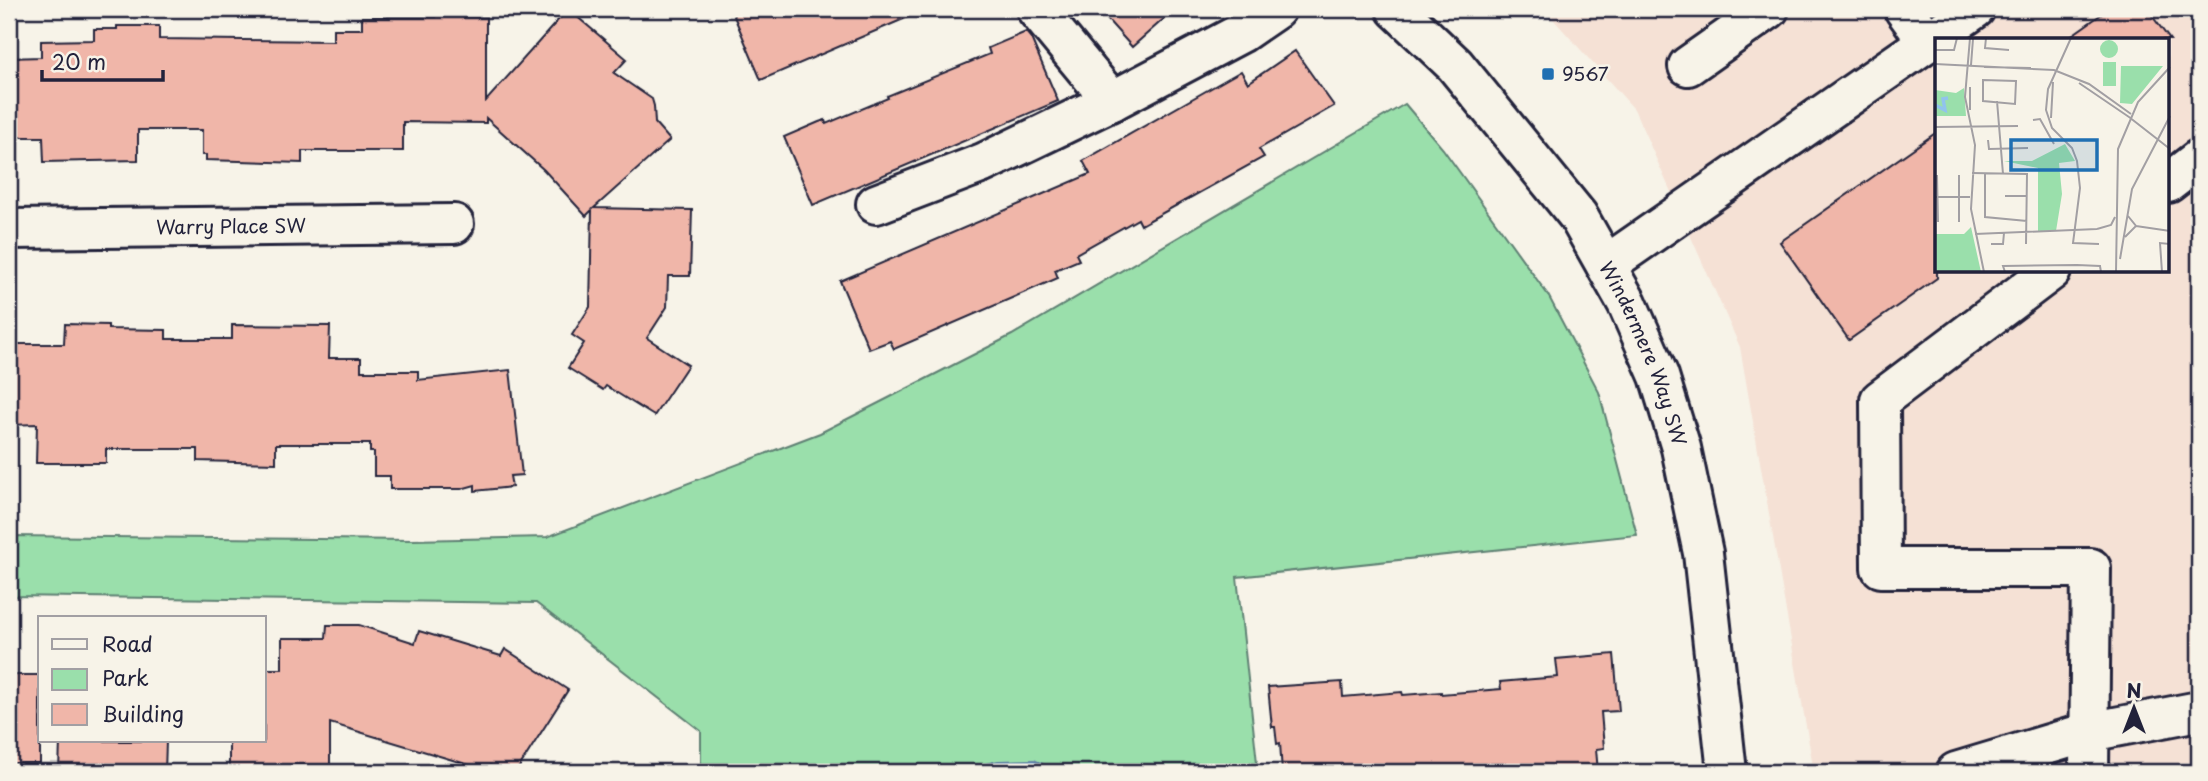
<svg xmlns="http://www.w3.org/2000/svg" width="2208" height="781" font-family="'Playpen Sans',sans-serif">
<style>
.built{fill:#f5e1d5;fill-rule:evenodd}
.green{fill:#9adfab;stroke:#5e8073;stroke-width:2}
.water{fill:#91c3ed;stroke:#6583a6;stroke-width:2}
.building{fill:#f0b6a9;stroke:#22223b;stroke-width:2}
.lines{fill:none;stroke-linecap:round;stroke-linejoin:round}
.minor-casing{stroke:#22223b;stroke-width:44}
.minor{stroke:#f7f3e8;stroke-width:38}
.poi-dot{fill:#1f6fb2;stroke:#f7f3e8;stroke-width:2.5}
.labels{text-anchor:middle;stroke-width:5;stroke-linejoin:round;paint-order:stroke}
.poi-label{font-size:19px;fill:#22223b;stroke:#f7f3e8;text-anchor:start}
.street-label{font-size:19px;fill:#22223b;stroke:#f7f3e8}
.inset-river{fill:none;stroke:#91c3ed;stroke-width:3.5}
.inset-road{fill:none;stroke:#a29fa3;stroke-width:2}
.view{fill:#1f6fb2;fill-opacity:0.15;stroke:#1f6fb2;stroke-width:3.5}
.inset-edge{fill:none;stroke:#22223b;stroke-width:3.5}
</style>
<rect width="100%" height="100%" fill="#f7f3e8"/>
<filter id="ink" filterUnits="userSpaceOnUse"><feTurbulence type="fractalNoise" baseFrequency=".0143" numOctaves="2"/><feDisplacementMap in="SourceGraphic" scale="14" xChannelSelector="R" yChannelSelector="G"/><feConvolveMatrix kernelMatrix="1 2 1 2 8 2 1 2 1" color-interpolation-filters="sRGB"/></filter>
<g filter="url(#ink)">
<path class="built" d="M1544,9H2199V772H1814L1740,347L1634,109ZM1937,40H2168V271H1937Z"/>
<polygon class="green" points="1405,104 1443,149 1548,295 1599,392 1637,535 1237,577 1258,772 701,772 701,731 536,603 9,596 9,536 413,540 547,537 820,433 1012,335"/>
<polygon class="water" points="1034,760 1059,772 953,772 998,761"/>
<g class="building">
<polygon points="435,9 466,9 466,17 486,17 486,101 568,9 627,59 614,73 652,99 654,106 655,123 670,140 594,208 692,210 690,276 668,276 667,307 647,338 688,365 654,416 606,386 603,390 568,368 584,343 572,335 590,307 592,210 586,216 544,170 486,118 486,123 403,122 403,151 302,151 302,163 206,160 206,155 202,155 202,130 138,130 138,160 44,162 43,137 9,137 9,58 41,57 41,41 94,40 94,29 117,29 117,26 159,26 159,39 333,41 333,29 362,29 362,17 435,17"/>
<polygon points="731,9 927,9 761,80"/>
<polygon points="1098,9 1175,9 1132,47"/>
<polygon points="2109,9 2147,9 2170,40 2065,40"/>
<polygon points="1026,32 1031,38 1058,101 813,205 784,137 819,122 825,120 826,124 888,98 887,96 990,54 988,48"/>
<polygon points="1295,51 1334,106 1259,149 1264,157 1141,225 1138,219 1076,254 1079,260 1055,270 1058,278 894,349 890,341 869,349 840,281 1090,174 1083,161 1241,71 1248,83"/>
<polygon points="1937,132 1937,278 1849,340 1780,242"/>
<polygon points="65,324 108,325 108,329 166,330 166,339 232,339 232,325 330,326 329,358 361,358 361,371 418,371 418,380 510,370 522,475 510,476 512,487 475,491 475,485 461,489 390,489 390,476 374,476 374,452 370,452 370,444 276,444 276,463 198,461 198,449 106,449 106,463 36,463 37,424 9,425 9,344 64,344"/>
<polygon points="327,625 359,625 415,643 419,631 501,656 505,649 568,690 516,772 501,772 490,765 486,770 330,723 330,765 276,765 276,772 229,772 229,741 264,741 264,669 282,669 282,638 326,638"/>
<polygon points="1614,654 1619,711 1601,712 1604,748 1596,749 1598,772 1282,772 1280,743 1277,744 1275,727 1272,727 1268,687 1342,682 1343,697 1402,692 1403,695 1441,692 1441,694 1501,689 1500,682 1558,677 1556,659"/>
<rect x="9" y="675" width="31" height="88"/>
<polygon points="60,741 166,741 165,772 59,772"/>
</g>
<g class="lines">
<defs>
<g id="minor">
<polyline points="1036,9 1112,101"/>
<path id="s1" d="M1396,9L1455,65L1578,216L1627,303L1659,376L1681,448L1703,553L1727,772"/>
<polyline points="1904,9 1928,42"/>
<polyline points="1688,66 1769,9"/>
<polyline points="2168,183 2199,159"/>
<polyline points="876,204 983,163 1112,101 1241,33 1276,9"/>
<path id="s2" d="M9,229L454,224"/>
<polyline points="1606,265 1975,9"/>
<polyline points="2051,271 1880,400 1881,568 2091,568 2089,772"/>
<polyline points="1956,772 2089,732 2199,711"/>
</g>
</defs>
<use href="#minor" class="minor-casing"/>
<use href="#minor" class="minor"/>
</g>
</g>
<rect class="poi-dot" x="1541" y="67" width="14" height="14" rx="3.5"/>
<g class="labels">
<g class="poi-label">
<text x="1562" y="81">9567</text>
</g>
<g class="street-label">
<text dy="7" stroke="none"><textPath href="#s2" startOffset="222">Warry Place SW</textPath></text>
<text dy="7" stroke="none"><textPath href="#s1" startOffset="429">Windermere Way SW</textPath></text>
</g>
</g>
<g transform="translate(1935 38)">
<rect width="234" height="234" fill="#f7f3e8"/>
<path d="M165 11a9 9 0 1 1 18 0a9 9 0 1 1-18 0ZM168,24H181V48H168ZM186,28H228L197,66L185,65ZM29,50L31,78H0V52L21,55ZM130,106L140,123L124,125L127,156L121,193H103V130L69,123H97ZM36,189L46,234H0V196H29Z" fill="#9adfab"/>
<path class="inset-river" d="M0,67L10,72L8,61L13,60"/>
<path class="inset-road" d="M35,0L30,59L40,107L36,171L49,234M51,0L50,10L74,12M136,0L113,51L111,72L117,90L137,110L142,123L145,150L138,205L164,206M0,12H19L22,0M0,26L119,32L154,46L196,76M36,27L38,1M49,29L96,30M48,42L81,43L80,66L48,63ZM144,45L194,79M35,49V72M62,63L68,136M194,79L235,111M116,80L118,44M98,82L105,81L119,106M0,89L83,88M53,102L54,111L93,110M37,135L92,136L91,206M50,136V179L92,183M2,137L3,184M24,137V184M70,158H92M1,159H35M201,188L235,193M162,191L176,187L180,179M40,196L162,191M190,199L201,188L193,178M56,206H68L69,195M185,221L197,151L235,78M70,234L68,228L142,227L165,228L166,234M181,234L183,111L203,64L235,29M227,234L225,205L235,206"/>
<path class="view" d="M76,102H162V132H76Z"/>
<rect width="234" height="234" class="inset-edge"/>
</g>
<rect width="2208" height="781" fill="none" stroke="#f7f3e8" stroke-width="35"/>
<rect x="18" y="18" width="2173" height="746" fill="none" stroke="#22223b" stroke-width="2.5" filter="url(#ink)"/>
<rect x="38" y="616" width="228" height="126" fill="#f7f3e8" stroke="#a29fa3" stroke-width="2"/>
<rect x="52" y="639" width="35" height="10" fill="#f7f3e8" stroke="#a29fa3" stroke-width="2"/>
<text x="102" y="652" font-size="21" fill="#22223b">Road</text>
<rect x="52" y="669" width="35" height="21" fill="#9adfab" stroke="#a29fa3" stroke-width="2"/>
<text x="102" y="686" font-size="21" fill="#22223b">Park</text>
<rect x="52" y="704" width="35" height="21" fill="#f0b6a9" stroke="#a29fa3" stroke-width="2"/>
<text x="102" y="722" font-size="21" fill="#22223b">Building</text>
<g transform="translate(2134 708)" stroke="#f7f3e8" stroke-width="5" paint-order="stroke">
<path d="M0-5L12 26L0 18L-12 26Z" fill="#22223b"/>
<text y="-10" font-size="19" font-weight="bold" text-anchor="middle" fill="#22223b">N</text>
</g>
<path d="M42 70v10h121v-10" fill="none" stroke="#22223b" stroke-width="3.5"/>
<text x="52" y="70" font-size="21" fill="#22223b" stroke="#f7f3e8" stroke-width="5" paint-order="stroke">20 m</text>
</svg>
